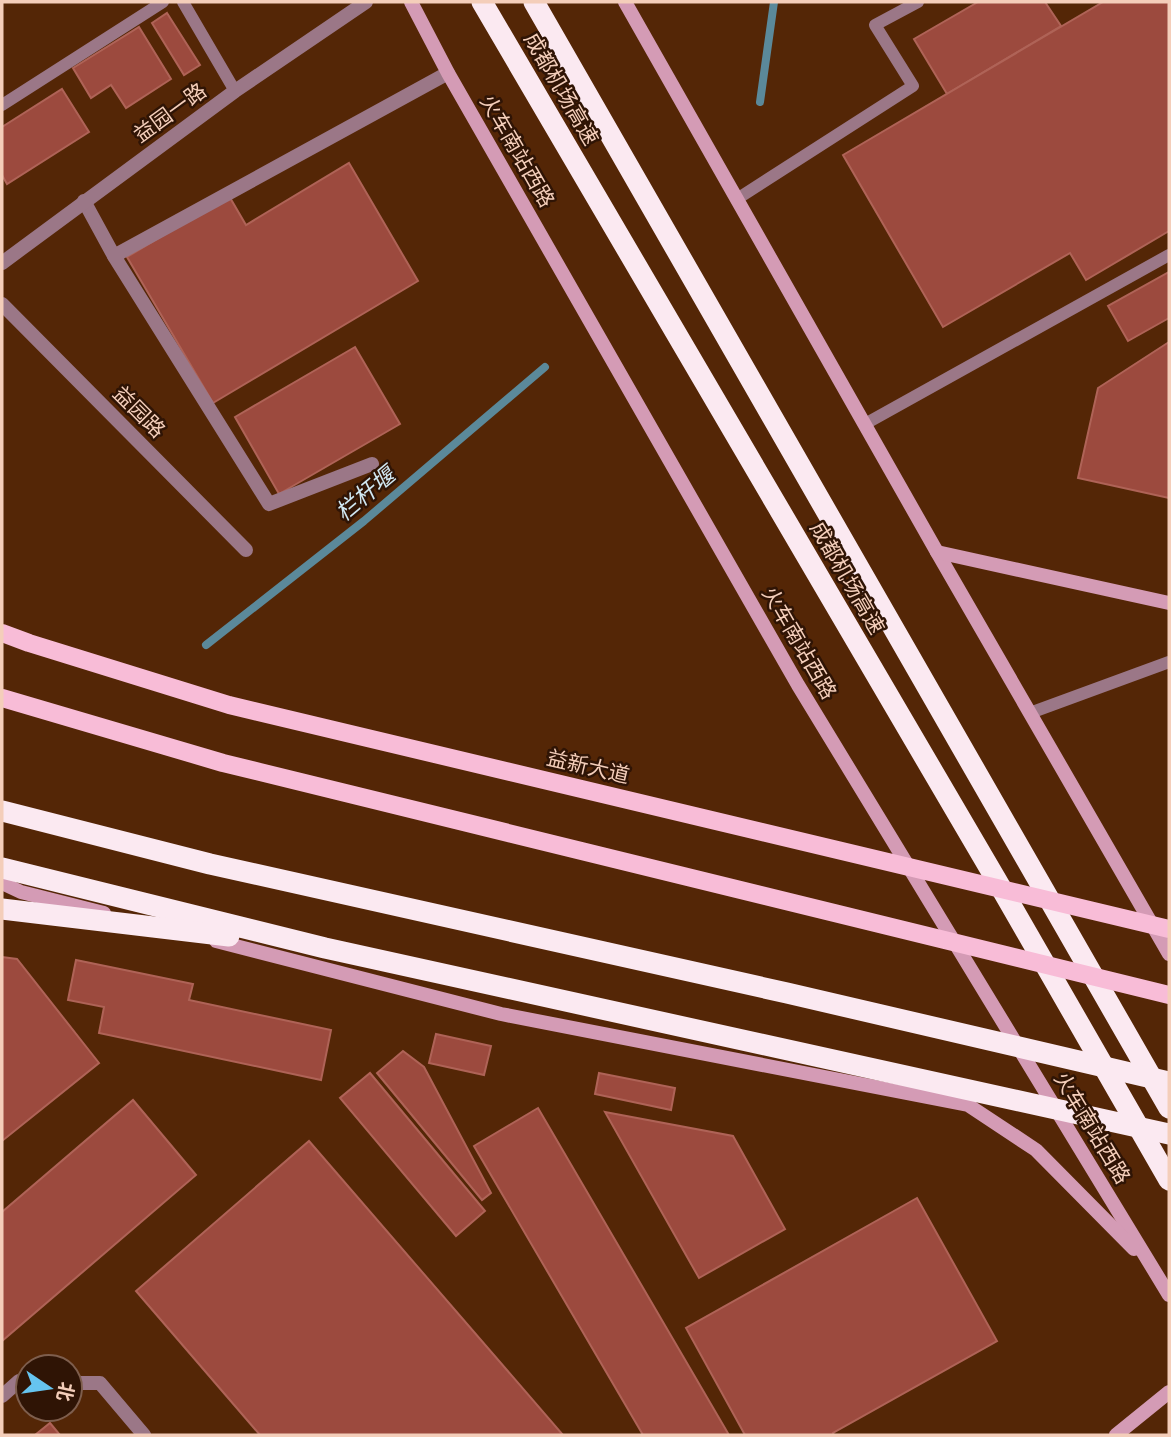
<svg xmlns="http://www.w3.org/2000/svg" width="1171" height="1437" font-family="Helvetica,'Noto Sans SC',sans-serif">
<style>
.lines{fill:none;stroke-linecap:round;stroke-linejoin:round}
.stream{stroke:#5b899a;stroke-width:8}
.building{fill:#9c4a3e;stroke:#af6357;stroke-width:2}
.lane{stroke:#9b7787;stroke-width:12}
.street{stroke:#9b7787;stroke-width:14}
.secondary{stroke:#d49bb5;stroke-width:14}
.highway{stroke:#fbe9f1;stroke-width:21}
.primary-bridge{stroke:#f8bcd7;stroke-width:18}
.highway-bridge{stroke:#fbe9f1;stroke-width:21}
.labels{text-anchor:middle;stroke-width:5;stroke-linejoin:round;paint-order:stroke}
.street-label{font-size:21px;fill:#f4ceba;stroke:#2f1405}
.water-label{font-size:23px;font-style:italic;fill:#d1e8f3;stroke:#2f1405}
</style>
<rect width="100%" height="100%" fill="#542606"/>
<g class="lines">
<g class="stream">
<polyline points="760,102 774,2"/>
<polyline points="206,645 364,521 545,367"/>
</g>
</g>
<g class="building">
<polygon points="978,2 1045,2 1061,26 947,94 914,39"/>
<polygon points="1103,2 1169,2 1169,231 1086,280 1070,253 943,327 843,155"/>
<polygon points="167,13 200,65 184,75 152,23"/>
<polygon points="139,27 171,79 126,108 111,85 91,98 73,68"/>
<polygon points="62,89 89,132 7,184 2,175 2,127"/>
<polygon points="349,163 418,281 213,403 127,257 229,196 246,225"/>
<polygon points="1169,272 1169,318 1128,341 1108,306"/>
<polygon points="1169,342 1169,498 1078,478 1098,388"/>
<polygon points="355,347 400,424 279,494 235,417"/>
<polygon points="2,957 17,959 99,1063 2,1141"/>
<polygon points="76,960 193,984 189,1000 331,1030 321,1080 99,1033 104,1007 68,1000"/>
<polygon points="436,1034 491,1046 484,1075 429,1063"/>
<polygon points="403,1051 424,1067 491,1193 482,1200 377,1073"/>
<polygon points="370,1073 485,1211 456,1236 340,1098"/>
<polygon points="599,1073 675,1088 671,1110 595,1094"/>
<polygon points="133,1100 196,1175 2,1341 2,1212"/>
<polygon points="538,1108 729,1435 643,1435 474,1146"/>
<polygon points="605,1112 733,1136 785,1229 699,1278"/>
<polygon points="309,1141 563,1435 260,1435 136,1291"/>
<polygon points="917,1198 997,1341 833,1433 834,1435 745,1435 686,1328"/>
<polygon points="50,1423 60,1435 35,1435"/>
</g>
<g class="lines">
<g class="lane">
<polyline points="183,2 235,91"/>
<polyline points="2,105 163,2"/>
<polyline points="737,199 913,86 875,25 918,2"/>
<polyline points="865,424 1169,255"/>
<polyline points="1030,713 1169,662"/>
</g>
<g class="street">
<polyline points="84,201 114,256"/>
<polyline points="2,263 235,91 366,2"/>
<polyline points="2,304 246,550"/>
<polyline points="372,464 269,504 114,256 448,73"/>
<polyline points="70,1383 100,1383 144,1435"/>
<polyline points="2,1396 19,1381 28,1382"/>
</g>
<g class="secondary">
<polyline points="411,2 448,73 798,685 1169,1295"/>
<polyline points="625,2 937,552 1169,954"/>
<polyline points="937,552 1169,603"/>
<polyline points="2,883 21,892 104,913"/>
<polyline points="216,941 501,1014 968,1105 1036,1150 1134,1249"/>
<polyline points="1116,1435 1169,1392"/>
</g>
<g class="highway">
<polyline points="482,2 997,881 1169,1180"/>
<polyline points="534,2 1169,1108"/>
</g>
<g class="primary-bridge">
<polyline points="2,633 29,643 229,705 1169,929"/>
<polyline points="2,698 223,763 1169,995"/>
</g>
<g class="highway-bridge">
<polyline points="2,811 210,864 787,993 1169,1082"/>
<polyline points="2,868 325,948 1169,1134"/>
<polyline points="2,909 229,936"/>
</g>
</g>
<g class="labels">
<g class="street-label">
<text transform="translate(561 89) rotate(60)" y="7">成都机场高速</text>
<text transform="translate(170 113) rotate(-36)" y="7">益园一路</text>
<text transform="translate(517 151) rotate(60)" y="7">火车南站西路</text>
<text transform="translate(139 412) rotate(45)" y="7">益园路</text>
<text transform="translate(847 578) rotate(60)" y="7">成都机场高速</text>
<text transform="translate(799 643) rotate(60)" y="7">火车南站西路</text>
<text transform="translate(588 767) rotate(13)" y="7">益新大道</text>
<text transform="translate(1092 1128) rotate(59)" y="7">火车南站西路</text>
</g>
<g class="water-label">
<text transform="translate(365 494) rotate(-40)" y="8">栏杆堰</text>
</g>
</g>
<rect width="1171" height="1437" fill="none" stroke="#f4ceba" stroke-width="7"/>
<g transform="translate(49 1388) rotate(103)"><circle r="33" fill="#2f1405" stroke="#7e5e4d" stroke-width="2"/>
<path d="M0-5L12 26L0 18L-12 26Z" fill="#66c4ef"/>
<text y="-10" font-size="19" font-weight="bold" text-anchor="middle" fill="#f4ceba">北</text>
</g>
</svg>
